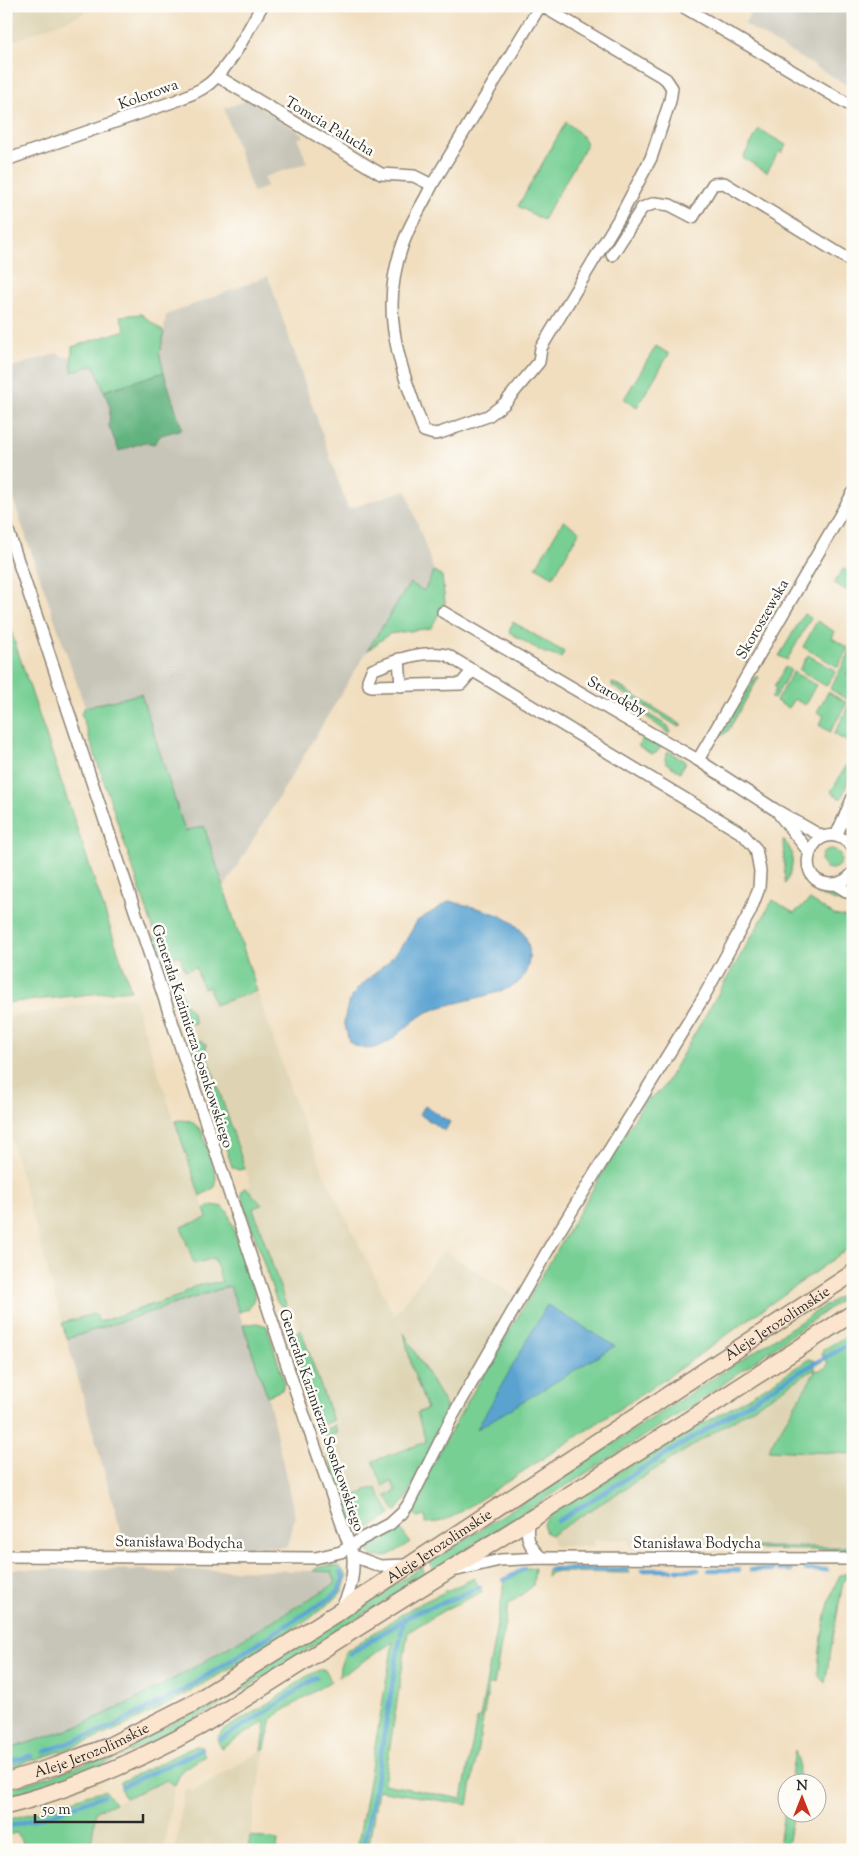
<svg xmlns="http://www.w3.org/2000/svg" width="859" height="1856" font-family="'Sorts Mill Goudy',serif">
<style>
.built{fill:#ded4b4}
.industrial{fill:#c7c5b8}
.green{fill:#77cf94;stroke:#517d60}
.forest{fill:#61b27e;stroke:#466e54}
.water{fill:#5aa3d1;stroke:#42677e}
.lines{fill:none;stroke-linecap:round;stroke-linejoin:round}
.stream{stroke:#5aa3d1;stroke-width:4.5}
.street-casing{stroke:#8e8475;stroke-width:14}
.secondary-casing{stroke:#8e8475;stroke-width:19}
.street{stroke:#fff;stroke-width:11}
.secondary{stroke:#fbe5cf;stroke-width:16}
.labels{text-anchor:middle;stroke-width:5;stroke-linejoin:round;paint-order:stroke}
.street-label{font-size:15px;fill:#2b2b2b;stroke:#fdfcf7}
</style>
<rect width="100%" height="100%" fill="#fdfcf7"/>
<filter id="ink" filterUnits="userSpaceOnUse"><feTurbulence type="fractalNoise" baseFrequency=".02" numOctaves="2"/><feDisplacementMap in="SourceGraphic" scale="10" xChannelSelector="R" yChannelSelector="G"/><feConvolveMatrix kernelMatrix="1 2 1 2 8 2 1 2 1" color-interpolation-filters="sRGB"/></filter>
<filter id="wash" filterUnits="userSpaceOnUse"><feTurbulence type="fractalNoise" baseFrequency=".0096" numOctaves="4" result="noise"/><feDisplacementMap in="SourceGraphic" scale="20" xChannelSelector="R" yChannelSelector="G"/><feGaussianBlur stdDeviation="1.12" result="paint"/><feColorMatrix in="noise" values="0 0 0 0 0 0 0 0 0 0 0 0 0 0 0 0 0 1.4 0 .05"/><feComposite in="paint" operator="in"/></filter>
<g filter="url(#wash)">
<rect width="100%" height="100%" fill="#f1debf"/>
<g class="built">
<polygon points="6,6 102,6 6,44"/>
<polygon points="180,955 196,967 203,989 208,987 215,1005 257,991 297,1109 324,1173 394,1316 436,1259 445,1251 526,1303 457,1420 446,1413 445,1420 406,1499 396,1512 371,1527 355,1533 325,1447 328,1446 323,1430 335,1425 333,1421 319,1426 291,1345 293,1336 300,1330 292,1307 281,1306 276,1300 241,1195 244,1188 251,1185 245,1169 238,1170 232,1167 193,1048 198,1041 192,1024 184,1021 163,960"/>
<polygon points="133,997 230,1286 67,1339 6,1122 6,1017"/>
<polygon points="813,1370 815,1372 768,1450 853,1454 853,1547 630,1546 628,1540 592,1540 595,1546 554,1546 551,1535"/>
<polygon points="265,1748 248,1850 175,1850 185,1789 193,1791"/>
<polygon points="167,1780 175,1785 163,1850 90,1850 96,1811"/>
</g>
<g class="industrial">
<polygon points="755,6 853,6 853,89 744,24"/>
<polygon points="247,99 304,135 303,137 298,138 307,163 264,177 267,187 253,192 224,108 243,102"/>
<polygon points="268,276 348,509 406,490 434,571 424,591 410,583 367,651 224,888 204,826 185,832 141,694 85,707 6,479 6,369 58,353 64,357 72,356 72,372 94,365 110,407 109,426 144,442 154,444 161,435 182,429 159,352 162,350 166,315"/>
<polygon points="230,1286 268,1397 295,1517 287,1547 125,1546 67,1339"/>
<polygon points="6,1569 146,1570 149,1572 174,1573 176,1570 332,1571 336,1582 195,1667 137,1699 77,1727 6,1750"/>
</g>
<g class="green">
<path d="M566,122C574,129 585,135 586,146L543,220L518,206Z"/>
<polygon points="759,129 786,145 782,153 779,151 767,172 743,158"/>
<polygon points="141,314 164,332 161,350 159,352 164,372 104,391 94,365 72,372 72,347 125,330 120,316"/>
<polygon points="656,346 669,354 637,407 624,399"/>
<polygon points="563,521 580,531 553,577 536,567"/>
<polygon points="850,565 853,566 853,594 834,583 843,569 847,571"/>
<polygon points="434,571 442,576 445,603 431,628 389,634 367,651 410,583 424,591"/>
<polygon points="804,614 811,618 787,660 779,656"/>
<polygon points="817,621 835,632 832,638 848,648 838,667 803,647"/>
<polygon points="513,622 564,652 561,658 542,652 509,632"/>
<polygon points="6,625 9,625 131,990 6,1003"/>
<polygon points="851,650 853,650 853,665 847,675 853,678 853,703 830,689"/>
<polygon points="808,655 836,671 826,686 799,670"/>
<polygon points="785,667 791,670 774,699 771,698 776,689 774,687"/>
<polygon points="793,672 816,685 805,705 794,699 788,708 776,701"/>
<polygon points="755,677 759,677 728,731 723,735 721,734"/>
<polygon points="612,683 616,684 682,725 677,726 612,686"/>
<polygon points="828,692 847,703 830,732 819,725 824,716 817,712"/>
<polygon points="141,694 185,831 204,826 257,991 214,1005 209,987 203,989 196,967 185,971 180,955 170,958 185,1003 191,1011 196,1023 192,1024 184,1021 81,713 85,707"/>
<polygon points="628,702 668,726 670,730 669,734"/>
<polygon points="849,705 853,707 851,744 834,734"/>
<polygon points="644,736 661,747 656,753 651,754 638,746"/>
<polygon points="668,751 686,762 680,772 666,763 665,758"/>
<polygon points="853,754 853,766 842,798 839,798 831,792"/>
<path d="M783,840C797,852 793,870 785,884Z"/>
<circle cx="831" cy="859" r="10"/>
<polygon points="831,891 846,897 848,899 845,904 816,894"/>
<polygon points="773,900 794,913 810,900 834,915 853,919 853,1245 665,1379 453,1517 438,1522 425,1523 425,1516 417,1517 411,1512 417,1492 457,1420 644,1102 661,1091"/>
<polygon points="202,1040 206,1044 206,1051 245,1169 238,1170 232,1167 193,1048 195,1043"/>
<polygon points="180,1120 191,1121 201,1130 216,1176 215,1187 200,1196 175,1121"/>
<polygon points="246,1187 262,1205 253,1208 287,1308 281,1306 276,1300 241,1195 242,1190"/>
<polygon points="213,1205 223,1207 228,1212 256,1296 248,1309 239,1312 230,1286 67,1339 62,1323 93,1314 96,1315 99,1322 179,1296 196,1285 222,1282 214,1258 194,1264 181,1227 207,1218 204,1208"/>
<polygon points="840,1296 842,1299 701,1400 434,1570 429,1563"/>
<polygon points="257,1323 267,1326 284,1381 282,1390 267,1396 243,1325"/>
<polygon points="301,1330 333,1421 319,1426 291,1345 293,1336"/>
<path d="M853,1332V1454L768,1450L815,1372L813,1370L551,1535L546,1533L543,1524C550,1505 697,1428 724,1412C753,1395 781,1377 809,1359L815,1361V1371L826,1368L828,1363L822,1354L823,1350Z"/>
<polygon points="404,1333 446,1406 445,1420 406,1499 396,1512 386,1496 396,1491 391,1481 383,1486 373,1461 426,1442 417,1413 427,1409 412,1368"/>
<polygon points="335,1425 337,1433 328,1436 349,1497 365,1492 365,1490 376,1488 391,1515 371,1527 355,1533 325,1447 328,1446 323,1430"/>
<path d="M397,1525L410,1542C394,1553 375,1569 363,1543L385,1533Z"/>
<polygon points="748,1547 853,1547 853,1551 752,1549"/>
<path d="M329,1566L340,1567L347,1576L343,1590L335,1599C306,1622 272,1642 240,1662C163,1709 95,1746 6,1767V1750L77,1727L137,1699L195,1667L336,1583L332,1572L313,1571L318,1567Z"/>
<path d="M422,1567L426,1575L218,1706L162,1738L87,1771L44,1786L6,1797V1789C72,1772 133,1745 192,1713Z"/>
<polygon points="524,1568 535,1568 533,1586 508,1605 494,1685 489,1685 468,1805 378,1790 368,1850 350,1850 358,1844 393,1642 339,1677 340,1667 345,1652 413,1607 474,1578 482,1592 446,1609 408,1632 384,1784 462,1799 477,1718 480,1718 505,1581"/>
<polygon points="548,1568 627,1568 629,1573 553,1572 547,1576"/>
<path d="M851,1568H853V1573L843,1582L825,1683L819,1677L818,1673C819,1646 827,1597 840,1575L849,1573Z"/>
<polygon points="319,1670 325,1670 331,1681 272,1718 265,1748 262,1750 266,1721 221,1748 217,1739 222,1731 271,1702 304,1678"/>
<polygon points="195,1746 202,1747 205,1756 182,1770 175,1785 167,1780 125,1798 121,1790 121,1782"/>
<polygon points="795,1751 799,1764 798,1783 790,1783"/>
<polygon points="105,1790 115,1803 96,1811 90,1850 26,1850 17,1833 6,1835 6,1820 52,1808 86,1795"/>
<polygon points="786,1801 786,1814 793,1814 786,1850 778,1850"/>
<polygon points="250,1836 278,1840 277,1850 248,1850"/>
</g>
<polygon class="forest" points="164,372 182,429 161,435 154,444 144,442 119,451 109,426 110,407 104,391"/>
<g class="water">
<path d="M450,901C477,909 525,914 529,949C531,959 527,973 520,981C506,996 448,1001 424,1014C401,1027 379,1064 349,1042L344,1021L348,1004L357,989L389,961L406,940L417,921Z"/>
<polygon points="425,1106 450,1122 445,1131 419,1114"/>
<polygon points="547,1305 615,1346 477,1429"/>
</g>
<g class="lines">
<g class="stream">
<polyline points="558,1521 794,1375 853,1342"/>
<polyline points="550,1569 626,1570"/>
<polyline points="642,1570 672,1570"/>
<polyline points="677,1570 698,1570"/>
<polyline points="709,1570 739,1570"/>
<polyline points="751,1570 773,1570"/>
<polyline points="779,1570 791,1570"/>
<polyline points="806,1570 827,1570"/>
<polyline points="504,1580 524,1569"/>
<polyline points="401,1634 404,1619"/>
<polyline points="350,1654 416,1612 448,1601 480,1587"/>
<polyline points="221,1739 263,1714 316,1677"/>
<polyline points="44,1752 111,1727 184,1690 330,1598 338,1591 344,1578 340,1572"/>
<polyline points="6,1762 31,1756"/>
<polyline points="123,1786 201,1750"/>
<polyline points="375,1788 400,1639"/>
<polyline points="6,1827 50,1815 104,1795"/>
<polyline points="363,1850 374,1792"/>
</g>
</g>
</g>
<g filter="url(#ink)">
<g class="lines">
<defs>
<g id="street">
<polyline points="682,6 853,107"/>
<polyline points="217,76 381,174 414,176 432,185 540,6"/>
<path d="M6,160L178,100C186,96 195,93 203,88C229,72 246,32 262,6"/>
<path d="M432,185C425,200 416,214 409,229C375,303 398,361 424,431L434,434L440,433L488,416L504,404L539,362L541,348L621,215L651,158L670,101L672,88L666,79L542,6"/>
<polyline points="612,255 642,208 655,203 670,205 693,217 713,184 724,183 853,262"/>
<path d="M6,525L297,1395L353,1556C354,1576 351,1592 341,1609"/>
<polyline points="443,612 624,718 698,760 774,809 823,837"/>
<polyline points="399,659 401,686"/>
<polyline points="698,760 853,493"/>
<polyline points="779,814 809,852"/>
<polyline points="836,836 853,797"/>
<path d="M853,847C816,808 787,880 829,884C839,885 846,881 853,873"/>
<polyline points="835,884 853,895"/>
<path d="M529,1519C525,1536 528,1546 542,1558"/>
<path d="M6,1556L315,1558L341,1552L358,1541L390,1524L402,1513L408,1505L452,1417L552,1243L703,998L750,912L759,888L760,871L756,849L743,834L447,655C421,649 395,661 372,670L368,680L369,685L372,686L461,684L473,670"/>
<polyline points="353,1556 380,1566 407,1565"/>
<polyline points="457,1570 500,1560 542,1558 853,1559"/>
</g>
<g id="secondary">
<path id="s1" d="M6,1781L56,1766L109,1746L192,1704L340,1611L853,1273"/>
<path d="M6,1806C75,1789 139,1760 201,1726L704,1410L853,1313"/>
</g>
</defs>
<use href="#street" class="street-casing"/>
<use href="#secondary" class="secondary-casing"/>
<use href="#street" class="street"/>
<use href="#secondary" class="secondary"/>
</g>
</g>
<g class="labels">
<g class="street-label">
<text transform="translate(148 94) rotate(-20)" y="5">Kolorowa</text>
<text transform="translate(330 126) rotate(31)" y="5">Tomcia Palucha</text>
<text transform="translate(762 619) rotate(-60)" y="5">Skoroszewska</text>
<text transform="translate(617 696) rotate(30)" y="5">Starodęby</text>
<text transform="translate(193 1036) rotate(72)" y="5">Generała Kazimierza Sosnkowskiego</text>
<text dy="5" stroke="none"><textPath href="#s1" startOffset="900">Aleje Jerozolimskie</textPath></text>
<text transform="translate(322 1420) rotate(71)" y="5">Generała Kazimierza Sosnkowskiego</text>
<text transform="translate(179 1542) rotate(1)" y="5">Stanisława Bodycha</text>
<text x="697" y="1548">Stanisława Bodycha</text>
<text dy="5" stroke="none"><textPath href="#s1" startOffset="495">Aleje Jerozolimskie</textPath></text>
<text dy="5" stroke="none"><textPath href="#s1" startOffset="91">Aleje Jerozolimskie</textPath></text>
</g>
</g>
<rect width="859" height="1856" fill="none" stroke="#fdfcf7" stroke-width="25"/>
<g transform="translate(802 1798)"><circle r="24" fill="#fdfcf7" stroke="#a9a8a5"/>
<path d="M0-4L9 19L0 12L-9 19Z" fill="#c8321e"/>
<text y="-8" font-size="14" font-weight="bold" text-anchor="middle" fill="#2b2b2b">N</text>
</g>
<path d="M35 1814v8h108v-8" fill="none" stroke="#2b2b2b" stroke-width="2.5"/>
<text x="42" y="1814" font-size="15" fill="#2b2b2b" stroke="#fdfcf7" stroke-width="4" paint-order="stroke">50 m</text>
</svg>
